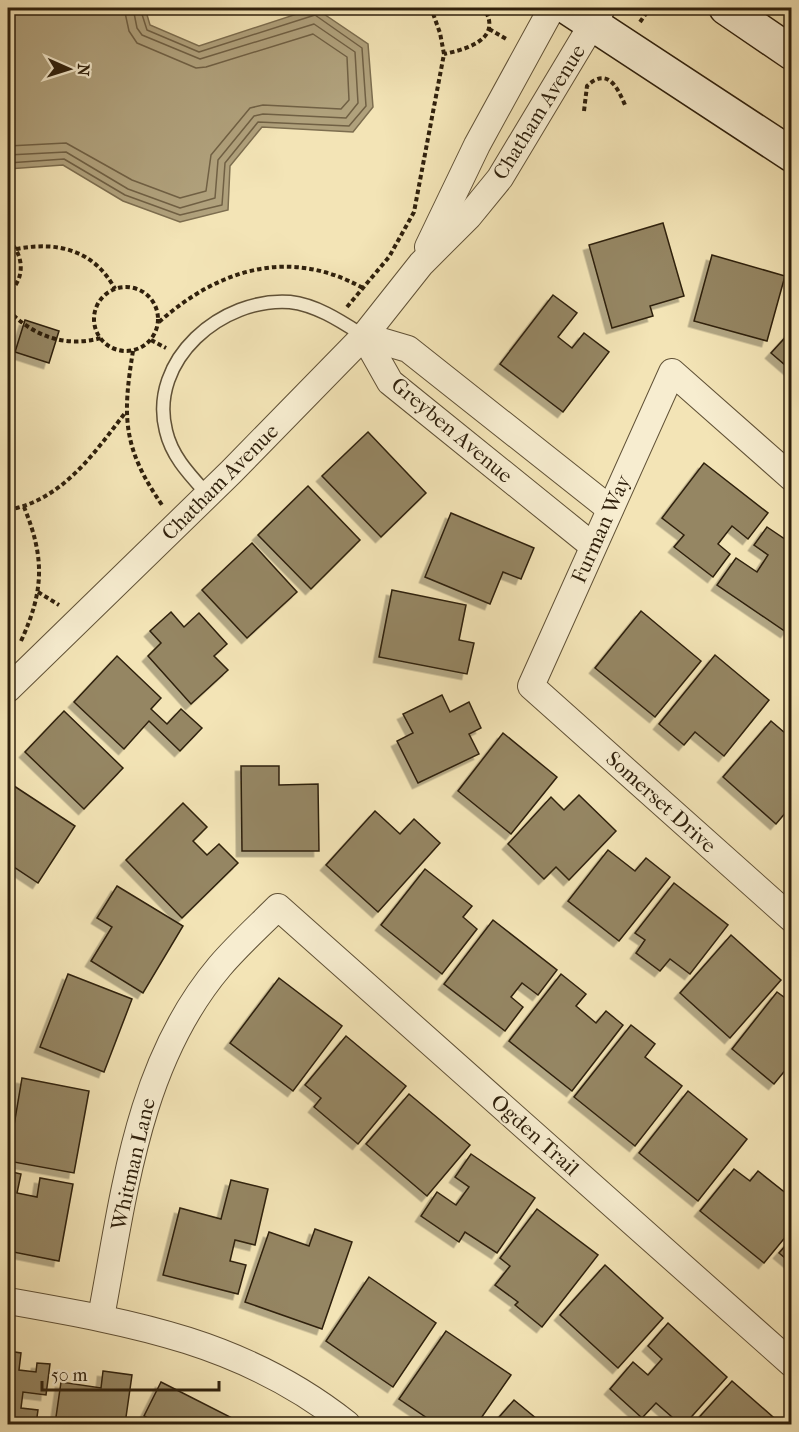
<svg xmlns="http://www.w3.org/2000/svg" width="799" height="1432" font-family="'IM FELL French Canon',serif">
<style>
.water{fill:#b0a17c;stroke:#7c6d4f;stroke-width:1.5}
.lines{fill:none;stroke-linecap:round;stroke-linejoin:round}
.shore{stroke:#706044;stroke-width:1.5}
.building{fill:#958664;stroke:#2f200c;stroke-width:1.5;filter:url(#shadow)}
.lane-casing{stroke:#605136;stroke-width:15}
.street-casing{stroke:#605136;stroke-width:28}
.secondary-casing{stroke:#2f200c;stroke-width:36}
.path{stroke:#2f200c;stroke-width:4;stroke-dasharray:4.5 3;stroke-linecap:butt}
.lane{stroke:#f7edd0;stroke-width:12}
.street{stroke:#f7edd0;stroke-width:26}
.secondary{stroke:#f7edd0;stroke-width:33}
.labels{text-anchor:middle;stroke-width:4.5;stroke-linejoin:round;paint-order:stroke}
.street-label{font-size:21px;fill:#2f200c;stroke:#f7edd0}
</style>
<defs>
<filter id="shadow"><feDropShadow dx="-5.5" dy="5.5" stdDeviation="0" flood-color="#0004"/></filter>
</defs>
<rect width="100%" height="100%" fill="#f3e4b6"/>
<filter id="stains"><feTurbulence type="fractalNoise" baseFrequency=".00333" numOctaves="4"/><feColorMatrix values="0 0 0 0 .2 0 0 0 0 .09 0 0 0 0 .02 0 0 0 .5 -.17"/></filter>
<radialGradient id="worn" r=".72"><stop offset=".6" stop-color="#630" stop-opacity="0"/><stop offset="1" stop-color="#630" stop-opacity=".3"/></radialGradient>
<polygon class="water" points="8,8 145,8 150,25 199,46 315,8 368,44 373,107 353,132 262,127 230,166 228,210 180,222 123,201 63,165 8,169"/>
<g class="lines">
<g class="shore">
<polyline points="8,146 66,143 132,180 180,198 206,191 211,155 250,108 263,105 341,109 349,100 347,57 313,34 206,67 196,68 137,43 129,31 124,8"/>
<polyline points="8,155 66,152 128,189 180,208 215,198 218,160 254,116 263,114 346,118 358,103 355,52 314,24 200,59 142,35 137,28 133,8"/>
<polyline points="8,163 64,159 125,195 180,215 222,205 225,163 258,122 349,126 366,106 362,48 315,15 199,52 147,30 140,8"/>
</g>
</g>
<g class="building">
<polygon points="663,223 684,296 650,306 653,316 612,328 589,245"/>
<polygon points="712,255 785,276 767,341 694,321"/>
<polygon points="553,295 577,313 558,337 572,348 584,333 609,352 563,412 500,364"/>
<polygon points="25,320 59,331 49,363 15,352"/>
<polygon points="792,330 792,371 771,353"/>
<polygon points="368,432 426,493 381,537 322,476"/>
<polygon points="704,463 768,513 748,539 732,526 718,544 730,554 713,577 674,547 684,535 662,518"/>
<polygon points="308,486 360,540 311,589 258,535"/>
<polygon points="451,513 534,548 521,579 503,572 490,604 425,577"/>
<polygon points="767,527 792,544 792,624 786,632 717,585 736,558 757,572 768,555 754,545"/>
<polygon points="252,543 297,592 247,638 202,590"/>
<polygon points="392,590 466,605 459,640 474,643 467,674 379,657"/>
<polygon points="641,611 701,661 655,717 595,668"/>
<polygon points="171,612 184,627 199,613 227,644 214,656 228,670 191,704 148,656 161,643 150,631"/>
<polygon points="715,655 769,700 724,756 695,732 684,745 659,724"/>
<polygon points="117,656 161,698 151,709 167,724 181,709 202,728 180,751 149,721 124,749 74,702"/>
<polygon points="442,695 450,712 469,702 481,728 469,734 479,754 418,783 397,741 413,733 403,714"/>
<polygon points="64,711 123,768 84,809 25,752"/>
<polygon points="771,721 792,739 792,805 776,824 723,777"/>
<polygon points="503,733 557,777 511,834 458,791"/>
<polygon points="241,766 279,766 279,785 318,784 319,851 242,851"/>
<polygon points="8,782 75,826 38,883 8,863"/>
<polygon points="579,795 616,831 569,880 556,867 544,879 508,844 551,797 564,810"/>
<polygon points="183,803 207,827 193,841 207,855 219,844 238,863 182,918 126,860"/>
<polygon points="375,811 400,834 414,819 440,843 378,912 326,865"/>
<polygon points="608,850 635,871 646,858 670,877 619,941 568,901"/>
<polygon points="425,869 472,906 463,917 477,929 442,974 381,925"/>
<polygon points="674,883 728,925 690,974 670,959 660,971 636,953 645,940 635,933"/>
<polygon points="117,886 183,926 143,993 91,961 112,927 97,918"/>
<polygon points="493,920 557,970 538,995 522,983 511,997 523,1007 505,1031 444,984"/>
<polygon points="731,935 781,980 730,1038 680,993"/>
<polygon points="68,974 132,999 104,1072 40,1047"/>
<polygon points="561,974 586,994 576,1006 596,1023 606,1011 623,1025 572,1091 509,1041"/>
<polygon points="279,978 342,1026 293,1091 230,1043"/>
<polygon points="777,992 792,1003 792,1062 774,1084 732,1049"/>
<polygon points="631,1025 655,1044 645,1057 682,1086 635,1146 574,1097"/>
<polygon points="346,1036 406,1086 358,1144 314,1107 321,1098 305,1085"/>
<polygon points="22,1078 89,1091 74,1173 8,1161"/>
<polygon points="688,1091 747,1139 698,1201 639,1153"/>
<polygon points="409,1094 470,1145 427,1196 366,1144"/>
<polygon points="471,1154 535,1198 497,1253 465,1232 459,1242 421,1216 437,1192 456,1205 469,1187 455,1177"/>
<polygon points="734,1169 750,1181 758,1171 792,1198 792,1229 764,1263 700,1211"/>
<polygon points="8,1171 21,1174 17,1193 37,1197 40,1178 73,1184 59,1261 8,1251"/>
<polygon points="231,1180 268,1189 255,1245 235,1240 230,1261 246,1265 238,1294 163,1275 180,1208 221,1219"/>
<polygon points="537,1209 598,1255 542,1327 515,1305 518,1302 495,1285 510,1266 500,1258"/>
<polygon points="315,1229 352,1242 322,1329 245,1302 269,1232 309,1246"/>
<polygon points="792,1238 792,1264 779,1253"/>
<polygon points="605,1265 663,1318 618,1368 560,1315"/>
<polygon points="369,1277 436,1323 393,1387 326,1341"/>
<polygon points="668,1323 727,1377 685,1424 680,1424 656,1403 642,1418 610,1389 633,1362 648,1375 662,1359 648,1346"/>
<polygon points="446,1331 511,1375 477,1424 436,1424 399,1399"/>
<polygon points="8,1351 21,1353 19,1370 36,1372 37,1363 50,1364 46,1395 23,1392 21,1408 38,1410 36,1424 8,1424"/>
<polygon points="103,1371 132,1375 125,1424 55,1424 61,1382 101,1388"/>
<polygon points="732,1381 781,1424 693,1424"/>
<polygon points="161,1382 240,1422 239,1424 156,1424 157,1423 144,1416"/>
<polygon points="514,1400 543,1424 493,1424"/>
</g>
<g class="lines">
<defs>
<path id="lane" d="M208,495C190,475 172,457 166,431C148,360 222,297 290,302C317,305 342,322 364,336"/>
<g id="street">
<polyline points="428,247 477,145 552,8"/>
<polyline points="364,336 390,382 593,546"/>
<polyline points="364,336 408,349 610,509"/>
<polyline points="792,478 672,372 531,686 792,919"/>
<polyline points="8,689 231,472 364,336 421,264 469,216 500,178 602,8"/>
<path d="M8,1301C133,1323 244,1342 347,1424"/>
<path d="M101,1317C124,1196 137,1064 220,966C238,945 259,926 278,907L792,1364"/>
</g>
<g id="secondary">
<polyline points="568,8 792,155"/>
<polyline points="726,8 792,53"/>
</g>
</defs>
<use href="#lane" class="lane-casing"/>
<use href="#street" class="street-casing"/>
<use href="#secondary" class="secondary-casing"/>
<g class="path">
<polyline points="187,8 207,10 224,8"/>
<path d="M434,13L462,8L474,9L487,14C499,41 463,50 444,54"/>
<polyline points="640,22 650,8"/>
<polyline points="489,29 508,40"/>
<path d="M584,111L587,86C607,67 617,86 625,105"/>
<path d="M8,240C24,254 26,279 8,293"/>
<path d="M16,249C58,241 94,250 115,289"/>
<circle cx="126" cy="319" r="32"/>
<polyline points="347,307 389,257 414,212 444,54 440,33 431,8"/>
<path d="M8,310C33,336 65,348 101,338"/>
<path d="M159,322C219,269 289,247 363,288"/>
<polyline points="151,340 166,348"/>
<path d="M133,351C122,418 123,448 162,505"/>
<path d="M8,510C62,500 93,455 125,413"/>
<polyline points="38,592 59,605"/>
<path d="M21,641C44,591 45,558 24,507"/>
</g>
<use href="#lane" class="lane"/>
<use href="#street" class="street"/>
<use href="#secondary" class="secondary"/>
</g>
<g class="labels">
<g class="street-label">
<text transform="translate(539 112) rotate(-58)" y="7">Chatham Avenue</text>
<text transform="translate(452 430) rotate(40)" y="7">Greyben Avenue</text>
<text transform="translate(220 482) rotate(-45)" y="7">Chatham Avenue</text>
<text transform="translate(601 529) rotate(-66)" y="7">Furman Way</text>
<text transform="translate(661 802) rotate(42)" y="7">Somerset Drive</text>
<text transform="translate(535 1135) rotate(42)" y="7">Ogden Trail</text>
<text transform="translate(133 1164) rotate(-77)" y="7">Whitman Lane</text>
</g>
</g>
<rect width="799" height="1432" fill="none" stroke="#f3e4b6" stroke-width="30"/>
<rect x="9" y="9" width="781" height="1414" fill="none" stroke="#2f200c" stroke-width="3"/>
<rect x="15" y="15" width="769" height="1402" fill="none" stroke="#2f200c" stroke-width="1.5"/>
<g transform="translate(69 69) rotate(93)" stroke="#f7edd0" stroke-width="4.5" paint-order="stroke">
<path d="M0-4.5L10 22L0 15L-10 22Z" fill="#2f200c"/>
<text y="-9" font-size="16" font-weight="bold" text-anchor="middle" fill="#2f200c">N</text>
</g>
<path d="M42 1381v9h177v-9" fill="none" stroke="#2f200c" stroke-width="3"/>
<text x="51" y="1381" font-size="18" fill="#2f200c" stroke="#f7edd0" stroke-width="4.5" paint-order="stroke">50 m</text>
<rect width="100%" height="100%" filter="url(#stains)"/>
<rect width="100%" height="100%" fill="url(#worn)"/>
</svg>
